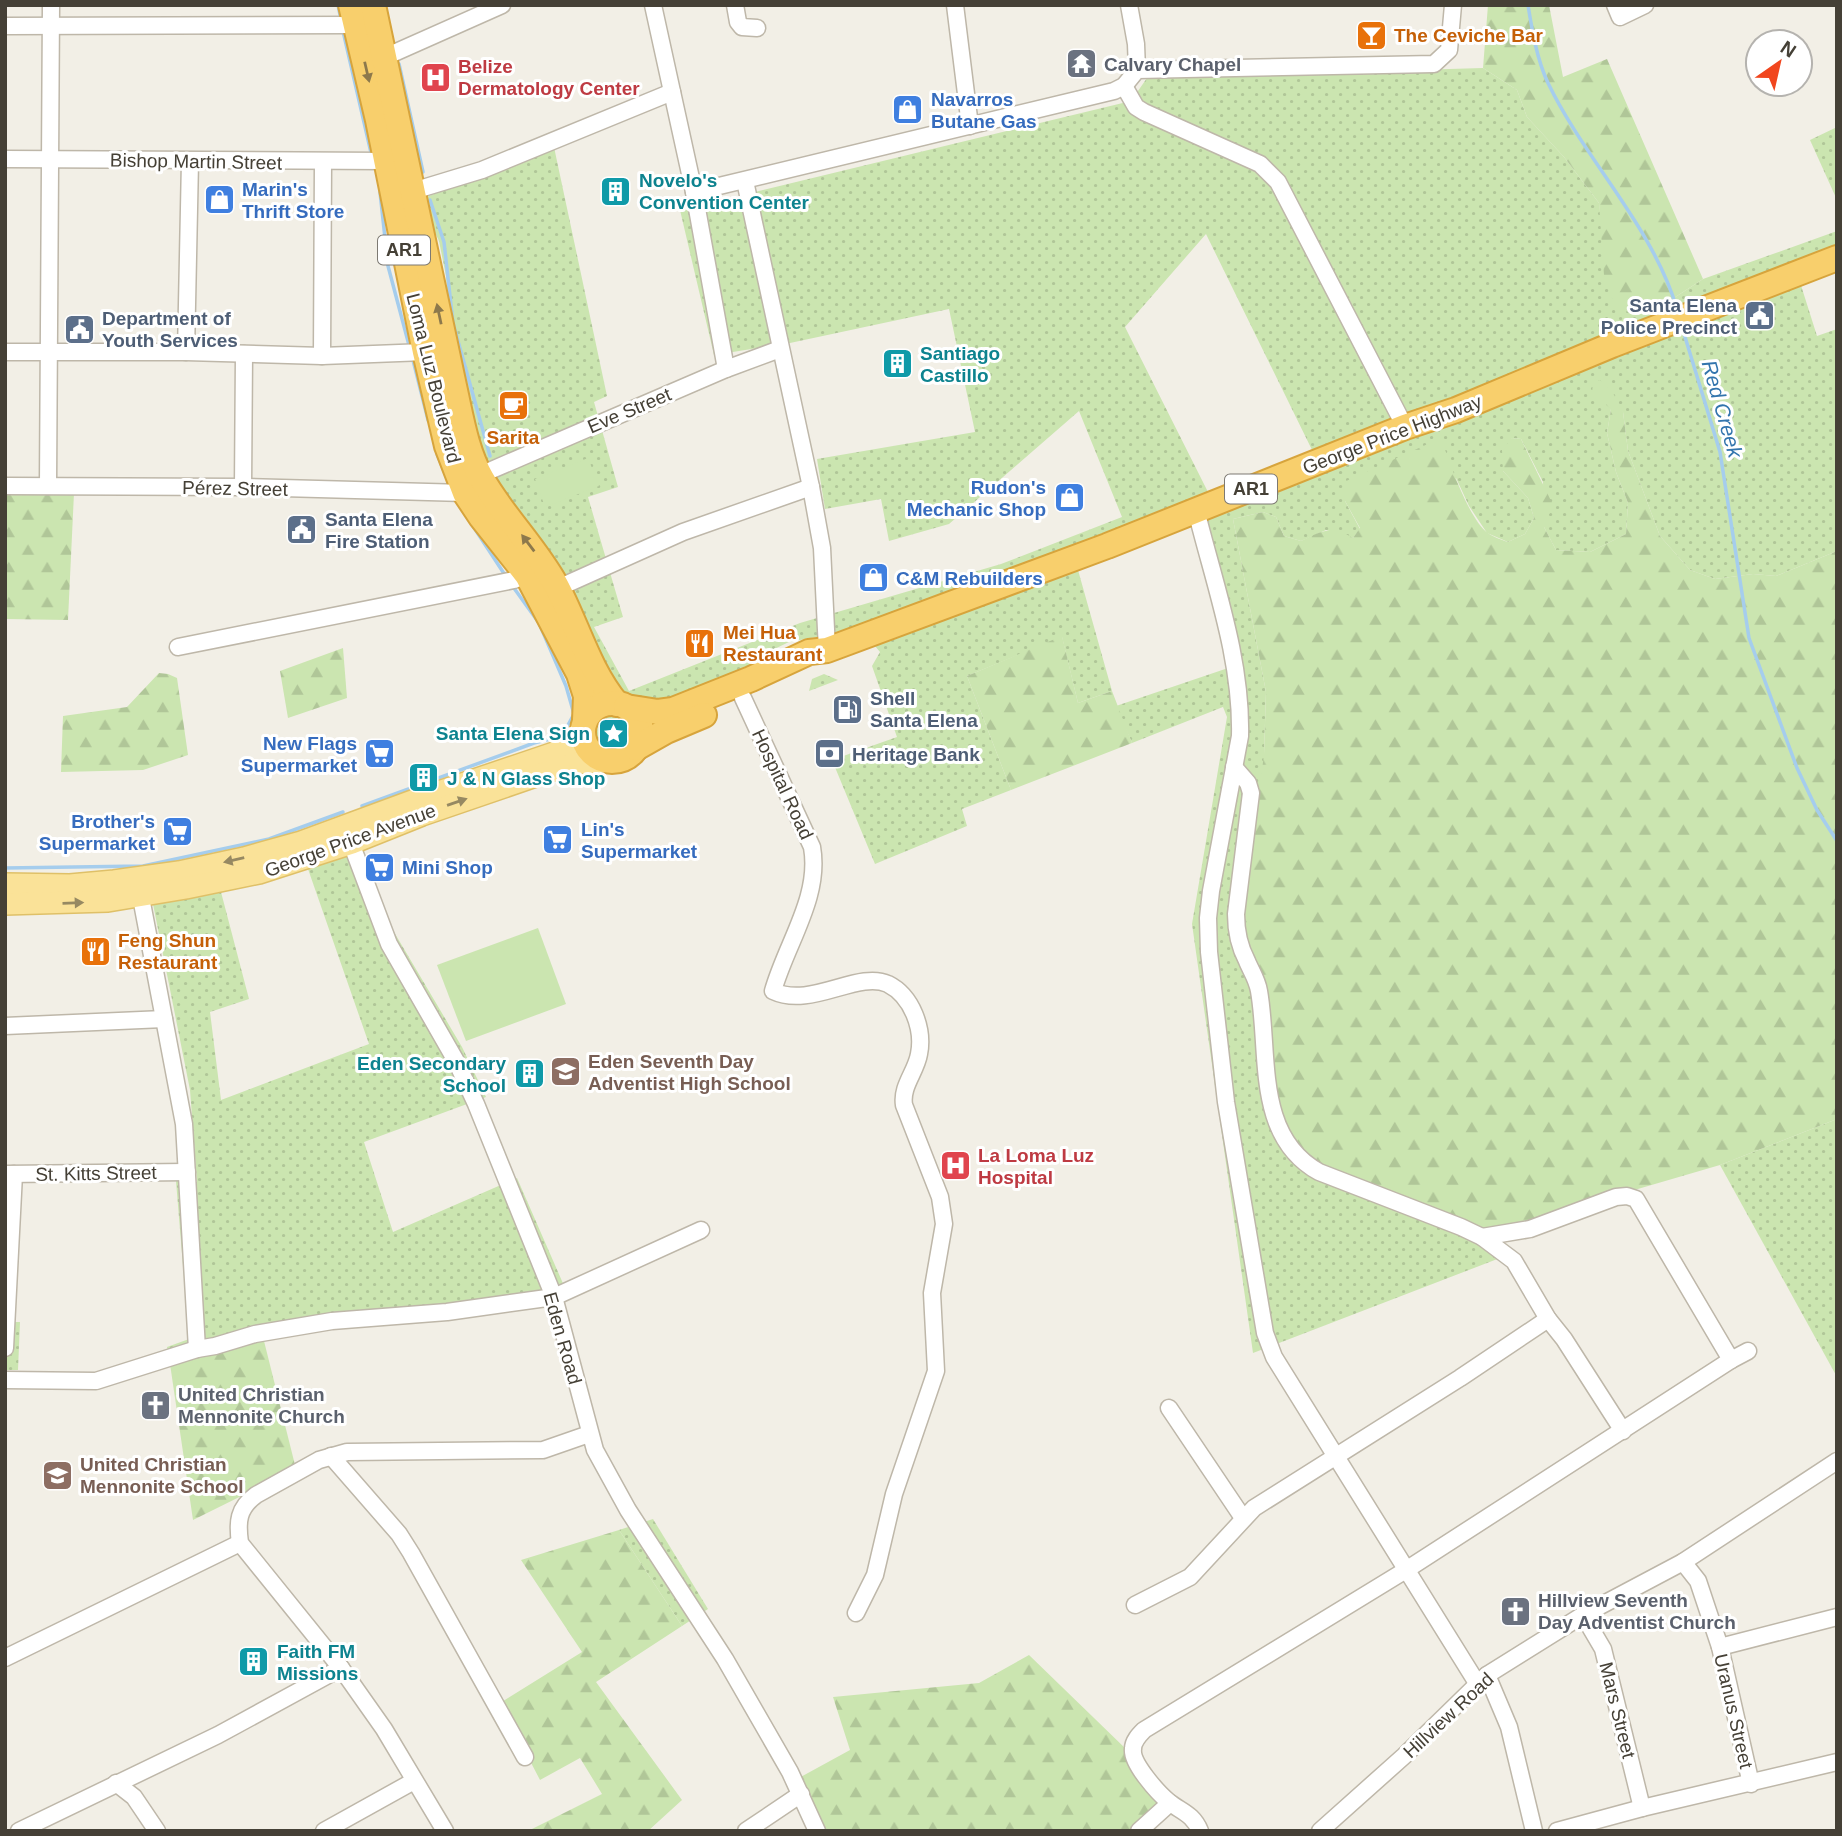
<svg xmlns="http://www.w3.org/2000/svg" width="1842" height="1836" font-family="Helvetica,sans-serif">
<style>
.grass{fill:url(#grass-dots)}
.forest{fill:url(#forest-firs)}
.pitch{fill:#cbe5b0}
.lines{fill:none;stroke-linecap:round;stroke-linejoin:round}
.stream{stroke:#a5cded;stroke-width:3.5}
.minor-casing{stroke:#beb7a9;stroke-width:19}
.major-casing{stroke:#dfc068;stroke-width:24}
.highway-casing{stroke:#d7a43c;stroke-width:28}
.minor{stroke:#fff;stroke-width:16}
.major{stroke:#fae298;stroke-width:21}
.highway{stroke:#f8cf6c;stroke-width:24}
.oneway{fill:#8d794c}
.oneway2{fill:#968962}
.labels{text-anchor:middle;stroke-width:6;stroke-linejoin:round;paint-order:stroke}
.shield{fill:#fff;stroke:#7d7972;stroke-width:2}
.shield-label{font-size:18px;font-weight:bold;fill:#454036}
.food-label{font-size:19px;font-weight:bold;fill:#c56008;stroke:#fff;text-anchor:start}
.worship-label{font-size:19px;font-weight:bold;fill:#5b616d;stroke:#fff;text-anchor:start}
.health-label{font-size:19px;font-weight:bold;fill:#be3a42;stroke:#fff;text-anchor:start}
.shop-label{font-size:19px;font-weight:bold;fill:#366cbe;stroke:#fff;text-anchor:start}
.street-label{font-size:19px;fill:#454036;stroke:#fff}
.culture-label{font-size:19px;font-weight:bold;fill:#0d838f;stroke:#fff;text-anchor:start}
.service-label{font-size:19px;font-weight:bold;fill:#4e5e75;stroke:#fff;text-anchor:start}
.education-label{font-size:19px;font-weight:bold;fill:#785e54;stroke:#fff;text-anchor:start}
.water-label{font-size:21px;font-style:italic;fill:#3375ad;stroke:#fff}
</style>
<defs>
<pattern id="grass-dots" width="8" height="8" patternUnits="userSpaceOnUse" patternTransform="scale(1.75)"><rect width="8" height="8" fill="#cbe5b0"/><path d="M2 2h.1M6 6h.1" fill="none" stroke="#b0c698" stroke-width="1.8" stroke-linecap="round"/></pattern>
<pattern id="forest-firs" width="22" height="20" patternUnits="userSpaceOnUse" patternTransform="scale(1.75)"><rect width="22" height="20" fill="#cbe5b0"/><path d="M5 1l3.5 6h-7zM16 11l3.5 6h-7z" fill="#b0c698"/></pattern>
</defs>
<rect width="100%" height="100%" fill="#f2efe6"/>
<g class="grass">
<polygon points="1483,68 1517,90 1527,117 1564,157 1599,203 1601,220 1657,309 1703,279 1837,231 1837,249 1314,454 1206,234 1125,327 1210,496 865,628 789,642 764,654 750,668 659,705 625,695 617,689 489,470 478,443 449,313 446,276 439,241 429,220 424,198 554,147 607,396 594,402 618,487 588,497 623,617 594,627 629,691 800,623 1001,564 1122,517 1079,411 949,524 889,541 881,499 825,509 817,459 975,432 949,309 790,343 714,355 680,210 1131,101 1147,78"/>
<polygon points="1837,127 1837,200 1810,140"/>
<polygon points="1799,279 1817,336 1837,329 1837,551 1776,576 1753,574 1715,579 1690,570 1660,536 1628,451 1623,412 1611,409 1607,433 1616,472 1628,503 1626,534 1590,552 1556,550 1544,527 1543,482 1521,439 1512,438 1503,471 1528,498 1534,518 1525,534 1508,542 1487,533 1469,506 1456,478 1345,501 1360,529 1353,538 1326,530 1301,541 1284,536 1276,517 1263,512 1233,519 1266,692 1264,754 1500,1258 1253,1353 1192,924 1227,717 1223,707 1132,743 1116,706 1234,666 1197,521"/>
<polygon points="1078,570 1112,691 1078,703 1062,637 967,676 1011,790 962,809 967,826 875,864 832,760 897,737 872,666 880,652 875,646 895,636"/>
<polygon points="824,674 838,680 809,691 812,679"/>
<circle cx="614" cy="733" r="17"/>
<polygon points="358,852 385,934 394,932 462,1047 486,1097 364,1142 393,1232 517,1178 565,1288 262,1329 264,1341 170,1364 167,1347 189,1339 176,1181 197,1182 190,1090 153,904 221,892 249,999 210,1012 221,1100 369,1044 308,869"/>
<polygon points="1837,1119 1837,1377 1720,1165"/>
<polygon points="5,1322 20,1322 18,1370 5,1370"/>
<polygon points="653,1519 708,1609 682,1626 619,1530"/>
</g>
<g class="forest">
<polygon points="1488,5 1549,5 1563,77 1607,59 1703,279 1657,309 1631,313 1615,307 1604,275 1599,203 1564,157 1527,117 1517,90 1483,68"/>
<path d="M1600,380L1612,391L1623,412L1628,451L1660,536L1690,570L1715,579L1753,574L1776,576L1837,551V1119L1720,1165L1487,1233L1320,1165L1295,1144L1277,1109L1255,973L1243,925L1264,754L1266,692L1233,519L1263,512L1276,517L1284,536L1301,541C1322,531 1331,525 1353,538L1360,528L1345,501L1344,482L1441,438C1449,461 1469,520 1488,533C1493,537 1502,540 1508,542L1525,534L1534,518L1528,498L1503,471L1502,450L1512,438L1521,439L1553,505L1544,527L1556,550L1590,552L1626,534L1628,503L1616,472L1607,433L1611,409L1592,393L1593,382Z"/>
<polygon points="5,493 74,493 68,620 5,619"/>
<polygon points="1062,636 1078,703 1112,691 1132,743 1011,790 967,676"/>
<polygon points="343,648 347,698 288,718 280,671"/>
<polygon points="159,673 168,674 177,678 188,755 143,770 61,772 63,716 127,707"/>
<polygon points="264,1341 296,1469 193,1520 170,1364"/>
<polygon points="619,1530 682,1626 596,1682 682,1800 648,1831 528,1831 602,1794 580,1758 540,1780 500,1703 582,1652 521,1560"/>
<polygon points="1029,1655 1126,1749 1164,1800 1130,1831 822,1831 797,1779 850,1750 833,1697 979,1683"/>
</g>
<g class="pitch">
<polygon points="588,458 599,486 545,507 535,479"/>
<polygon points="538,928 566,1004 466,1041 437,965"/>
</g>
<g class="lines">
<g class="stream">
<polyline points="338,5 341,20"/>
<path d="M1528,5C1532,30 1537,60 1548,83C1585,160 1653,227 1677,309"/>
<polyline points="343,31 372,157"/>
<polyline points="399,64 423,172"/>
<polyline points="380,192 388,266 410,349"/>
<polyline points="430,200 444,242 453,323 490,456"/>
<polyline points="1682,327 1720,452 1749,638 1797,768 1817,810 1837,841"/>
<polyline points="412,356 428,420"/>
<polyline points="437,454 446,476"/>
<polyline points="469,520 505,575"/>
<polyline points="362,806 534,743 562,736 574,714 566,686 539,623 511,584"/>
<polyline points="5,868 143,866 269,839 343,812"/>
</g>
<defs>
<g id="minor">
<polyline points="653,5 694,192 726,369"/>
<polyline points="735,5 738,22 742,27 757,28"/>
<polyline points="955,5 970,126"/>
<polyline points="1129,5 1136,44 1137,70"/>
<polyline points="1615,5 1620,17 1645,5"/>
<polyline points="5,26 355,25"/>
<polyline points="385,57 502,5"/>
<polyline points="1124,86 1136,107 1144,112 1260,164 1278,182 1405,427"/>
<polyline points="5,159 386,161"/>
<polyline points="745,181 811,487 822,548 827,650"/>
<polyline points="413,191 482,170 672,92"/>
<polyline points="694,192 1114,91 1124,86 1137,70 1434,64 1449,50 1453,5"/>
<polyline points="5,352 186,352 322,356 425,352"/>
<polyline points="186,352 190,161"/>
<polyline points="322,356 323,162"/>
<polyline points="480,475 726,369 780,349"/>
<polyline points="5,486 243,487 465,493"/>
<polyline points="48,486 51,5"/>
<polyline points="243,487 244,354"/>
<path d="M1196,510C1214,583 1242,659 1240,736L1211,891L1208,918L1209,952L1226,1102L1265,1333L1274,1357L1477,1683"/>
<polyline points="558,588 683,532 811,487"/>
<polyline points="178,647 514,580 527,575"/>
<path d="M743,698L812,847C821,897 786,944 773,991C811,1009 858,970 888,984C912,996 924,1029 919,1054C916,1072 901,1086 904,1105L940,1197L944,1224L932,1293L936,1371L894,1494L875,1575L856,1613"/>
<path d="M1234,767L1248,783L1251,793L1236,914C1236,931 1239,946 1247,961C1251,971 1257,979 1259,991C1270,1053 1254,1136 1319,1172L1461,1227L1482,1237L1514,1261L1548,1319L1564,1339L1623,1431"/>
<polyline points="348,835 389,944 456,1061 476,1104 554,1297 595,1450 628,1510 725,1659 790,1772 817,1831"/>
<polyline points="139,887 184,1124 197,1349"/>
<polyline points="5,1026 164,1019"/>
<polyline points="5,1174 187,1172"/>
<polyline points="1482,1237 1530,1229 1616,1197 1627,1196 1636,1199 1731,1360"/>
<polyline points="5,1348 14,1174"/>
<polyline points="5,1380 96,1381 197,1349 215,1346 255,1334 332,1321 447,1312 554,1297 701,1230"/>
<polyline points="1169,1408 1243,1518"/>
<polyline points="331,1456 399,1534 411,1553 525,1757"/>
<polyline points="1683,1562 1698,1581 1720,1647 1751,1784"/>
<polyline points="1135,1605 1190,1577 1254,1508 1460,1378 1548,1319"/>
<polyline points="1583,1615 1603,1649 1642,1808"/>
<polyline points="1720,1647 1837,1617"/>
<polyline points="5,1658 240,1543"/>
<polyline points="1487,1675 1509,1727 1534,1831"/>
<polyline points="116,1783 134,1797 157,1831"/>
<polyline points="19,1831 218,1735 341,1668"/>
<polyline points="324,1831 414,1781"/>
<path d="M445,1831L384,1729L341,1668L240,1543C237,1522 238,1508 256,1495L319,1460L347,1452L543,1450L589,1434"/>
<polyline points="746,1831 801,1794"/>
<polyline points="1139,1831 1170,1803"/>
<path d="M1200,1831C1193,1814 1182,1812 1169,1802C1158,1793 1131,1763 1133,1749C1133,1741 1139,1735 1144,1730L1406,1570L1731,1360L1748,1351"/>
<polyline points="1320,1831 1404,1756 1487,1675 1583,1615 1683,1562 1837,1461"/>
<polyline points="1557,1831 1642,1808 1837,1762"/>
</g>
<g id="major">
<polyline points="5,884 70,885 114,881 179,872 244,858 301,842 415,800 554,753 571,744 583,728"/>
<polyline points="5,904 108,901 186,888 259,873 352,843 422,815 559,768 578,763 606,761"/>
</g>
<g id="highway">
<polyline points="351,5 378,120 425,352 447,446 465,493 481,517 527,575 579,674 586,696 585,720"/>
<path d="M373,5L454,386C461,417 466,451 482,479C503,516 535,547 556,585C577,624 588,669 617,704"/>
<circle cx="612" cy="732" r="29"/>
<polyline points="626,707 658,712 673,710 751,679 809,652 827,650 1107,546 1405,427 1456,410 1612,345 1837,258"/>
<polyline points="636,748 666,731 704,715"/>
</g>
</defs>
<use href="#minor" class="minor-casing"/>
<use href="#major" class="major-casing"/>
<use href="#highway" class="highway-casing"/>
<use href="#minor" class="minor"/>
<use href="#major" class="major"/>
<use href="#highway" class="highway"/>
</g>
<defs><path id="oneway-solid" d="M-6-.8H1V-3.2L6.5 0L1 3.2V.8H-6Z" transform="scale(1.75)"/></defs>
<g class="oneway">
<use href="#oneway-solid" transform="translate(367 72) rotate(77)"/>
<use href="#oneway-solid" transform="translate(439 314) rotate(-102)"/>
<use href="#oneway-solid" transform="translate(528 543) rotate(-127)"/>
</g>
<g class="oneway2">
<use href="#oneway-solid" transform="translate(457 802) rotate(-19)"/>
<use href="#oneway-solid" transform="translate(234 860) rotate(167)"/>
<use href="#oneway-solid" transform="translate(73 903) rotate(-2)"/>
</g>
<defs>
<symbol id="bar-square" viewBox="-11 -11 22 22"><rect x="-9" y="-9" width="18" height="18" rx="4" fill="#e8710a" stroke="#fff"/><path d="M-6-5H6L.8 .8V4.5H3.5V6h-7V4.5H-.8V.8Z" fill="#fff"/></symbol>
<symbol id="temple-square" viewBox="-11 -11 22 22"><rect x="-9" y="-9" width="18" height="18" rx="4" fill="#6b7280" stroke="#fff"/><path d="M0-6L5-2H3V0L6.5 2.5H4V6H1.5V3h-3V6H-4V2.5H-6.5L-3 0V-2H-5Z" fill="#fff"/></symbol>
<symbol id="hospital-square" viewBox="-11 -11 22 22"><rect x="-9" y="-9" width="18" height="18" rx="4" fill="#e0444e" stroke="#fff"/><path d="M-5-5h3v3.5h4V-5h3V5h-3V1.5h-4V5h-3Z" fill="#fff"/></symbol>
<symbol id="shop-square" viewBox="-11 -11 22 22"><rect x="-9" y="-9" width="18" height="18" rx="4" fill="#3f7fe0" stroke="#fff"/><path d="M-5-2.5h2.3a2.7 3.5 0 0 1 5.4 0H5L5.5 6h-11ZM-1.5-2.5h3a1.5 2.3 0 0 0-3 0Z" fill="#fff"/></symbol>
<symbol id="building-square" viewBox="-11 -11 22 22"><rect x="-9" y="-9" width="18" height="18" rx="4" fill="#0f9aa8" stroke="#fff"/><path d="M-4-6H4V6H1V3H-1V6H-4ZM-2.5-4.3h1.7v1.8h-1.7ZM.8-4.3h1.7v1.8H.8ZM-2.5-1h1.7V.8h-1.7ZM.8-1h1.7V.8H.8Z" fill="#fff"/></symbol>
<symbol id="civic-square" viewBox="-11 -11 22 22"><rect x="-9" y="-9" width="18" height="18" rx="4" fill="#5c6f8a" stroke="#fff"/><path d="M-.6-6.5H3V-4.5H.6V-3L4-1V1h2V6H-6V1h2V-1L-.6-3ZM-1.2 2.5V6h2.4V2.5Z" fill="#fff"/></symbol>
<symbol id="cafe-square" viewBox="-11 -11 22 22"><rect x="-9" y="-9" width="18" height="18" rx="4" fill="#e8710a" stroke="#fff"/><path d="M-5.5-4.5H6V0H3Q3 3.5 0 3.5H-2.5Q-5.5 3.5-5.5 0ZM3-3.2v2h1.7v-2ZM-6 4.5H4V6H-6Z" fill="#fff"/></symbol>
<symbol id="restaurant-square" viewBox="-11 -11 22 22"><rect x="-9" y="-9" width="18" height="18" rx="4" fill="#e8710a" stroke="#fff"/><path d="M-5-6h1v4h1v-4h1v4h1v-4h1v5L-1.5 .5V6h-2V.5L-5-1ZM5-6V6H3V1.5H1.5Q1.5-4 5-6Z" fill="#fff"/></symbol>
<symbol id="fuel-square" viewBox="-11 -11 22 22"><rect x="-9" y="-9" width="18" height="18" rx="4" fill="#5c6f8a" stroke="#fff"/><path d="M-5.5-6h7V0h2V4h1.3V-2.5L3-4.5l.8-.8L6-3V5H2.5V1h-1V6h-7ZM-4.2-4.7v3.2H.2V-4.7Z" fill="#fff"/></symbol>
<symbol id="sight-square" viewBox="-11 -11 22 22"><rect x="-9" y="-9" width="18" height="18" rx="4" fill="#0f9aa8" stroke="#fff"/><path d="M0-6L1.8-2.2L6-1.7L2.9 1.2L3.7 5.4L0 3.3L-3.7 5.4L-2.9 1.2L-6-1.7L-1.8-2.2Z" fill="#fff"/></symbol>
<symbol id="supermarket-square" viewBox="-11 -11 22 22"><rect x="-9" y="-9" width="18" height="18" rx="4" fill="#3f7fe0" stroke="#fff"/><path d="M-6-5.5h2.5l.6 2H6L4.5 2H-2.5L-4.4-4H-6ZM-1.5 3.2a1.3 1.3 0 1 0 .1 0ZM3 3.2a1.3 1.3 0 1 0 .1 0Z" fill="#fff"/></symbol>
<symbol id="bank-square" viewBox="-11 -11 22 22"><rect x="-9" y="-9" width="18" height="18" rx="4" fill="#5c6f8a" stroke="#fff"/><path d="M-6-4H6V4H-6ZM0-2.3a2.3 2.3 0 1 0 0 4.6a2.3 2.3 0 1 0 0-4.6Z" fill="#fff"/></symbol>
<symbol id="school-square" viewBox="-11 -11 22 22"><rect x="-9" y="-9" width="18" height="18" rx="4" fill="#8d6e63" stroke="#fff"/><path d="M0-5L7-2L0 1L-7-2ZM-4 1L0 2.5L4 1V4Q0 6-4 4Z" fill="#fff"/></symbol>
<symbol id="church-square" viewBox="-11 -11 22 22"><rect x="-9" y="-9" width="18" height="18" rx="4" fill="#6b7280" stroke="#fff"/><path d="M-1.2-6h2.4v3.5h3.3v2.4h-3.3V6h-2.4V-.1h-3.3v-2.4h3.3Z" fill="#fff"/></symbol>
</defs>
<g fill-rule="evenodd">
<use href="#bar-square" x="1354" y="18" width="35" height="35"/>
<use href="#temple-square" x="1064" y="46" width="35" height="35"/>
<use href="#hospital-square" x="418" y="60" width="35" height="35"/>
<use href="#shop-square" x="890" y="92" width="35" height="35"/>
<use href="#building-square" x="598" y="174" width="35" height="35"/>
<use href="#shop-square" x="202" y="182" width="35" height="35"/>
<use href="#civic-square" x="1742" y="298" width="35" height="35"/>
<use href="#civic-square" x="62" y="312" width="35" height="35"/>
<use href="#building-square" x="880" y="346" width="35" height="35"/>
<use href="#cafe-square" x="496" y="388" width="35" height="35"/>
<use href="#shop-square" x="1052" y="480" width="35" height="35"/>
<use href="#civic-square" x="284" y="512" width="35" height="35"/>
<use href="#shop-square" x="856" y="560" width="35" height="35"/>
<use href="#restaurant-square" x="682" y="626" width="35" height="35"/>
<use href="#fuel-square" x="830" y="692" width="35" height="35"/>
<use href="#sight-square" x="596" y="716" width="35" height="35"/>
<use href="#supermarket-square" x="362" y="736" width="35" height="35"/>
<use href="#bank-square" x="812" y="736" width="35" height="35"/>
<use href="#building-square" x="406" y="760" width="35" height="35"/>
<use href="#supermarket-square" x="160" y="814" width="35" height="35"/>
<use href="#supermarket-square" x="540" y="822" width="35" height="35"/>
<use href="#supermarket-square" x="362" y="850" width="35" height="35"/>
<use href="#restaurant-square" x="78" y="934" width="35" height="35"/>
<use href="#school-square" x="548" y="1054" width="35" height="35"/>
<use href="#building-square" x="512" y="1056" width="35" height="35"/>
<use href="#hospital-square" x="938" y="1148" width="35" height="35"/>
<use href="#church-square" x="138" y="1388" width="35" height="35"/>
<use href="#school-square" x="40" y="1458" width="35" height="35"/>
<use href="#church-square" x="1498" y="1594" width="35" height="35"/>
<use href="#building-square" x="236" y="1644" width="35" height="35"/>
</g>
<g class="labels">
<g class="shield">
<rect x="378" y="235.5" width="52" height="29" rx="5"/>
<rect x="1225" y="474.5" width="52" height="29" rx="5"/>
</g>
<g class="shield-label">
<text x="404" y="256">AR1</text>
<text x="1251" y="495">AR1</text>
</g>
<g class="food-label">
<text x="1394" y="42">The Ceviche Bar</text>
<text x="513" y="444" text-anchor="middle">Sarita</text>
<text x="723" y="639">Mei Hua<tspan x="723" dy="22">Restaurant</tspan></text>
<text x="118" y="947">Feng Shun<tspan x="118" dy="22">Restaurant</tspan></text>
</g>
<g class="worship-label">
<text x="1104" y="71">Calvary Chapel</text>
<text x="178" y="1401">United Christian<tspan x="178" dy="22">Mennonite Church</tspan></text>
<text x="1538" y="1607">Hillview Seventh<tspan x="1538" dy="22">Day Adventist Church</tspan></text>
</g>
<g class="health-label">
<text x="458" y="73">Belize<tspan x="458" dy="22">Dermatology Center</tspan></text>
<text x="978" y="1162">La Loma Luz<tspan x="978" dy="22">Hospital</tspan></text>
</g>
<g class="shop-label">
<text x="931" y="106">Navarros<tspan x="931" dy="22">Butane Gas</tspan></text>
<text x="242" y="196">Marin's<tspan x="242" dy="22">Thrift Store</tspan></text>
<text x="1046" y="494" text-anchor="end">Rudon's<tspan x="1046" dy="22">Mechanic Shop</tspan></text>
<text x="896" y="585">C&amp;M Rebuilders</text>
<text x="357" y="750" text-anchor="end">New Flags<tspan x="357" dy="22">Supermarket</tspan></text>
<text x="155" y="828" text-anchor="end">Brother's<tspan x="155" dy="22">Supermarket</tspan></text>
<text x="581" y="836">Lin's<tspan x="581" dy="22">Supermarket</tspan></text>
<text x="402" y="874">Mini Shop</text>
</g>
<g class="street-label">
<text transform="translate(196 161) rotate(1)" y="7">Bishop Martin Street</text>
<text transform="translate(434 378) rotate(76)" y="7">Loma Luz Boulevard</text>
<text transform="translate(629 410) rotate(-23)" y="7">Eve Street</text>
<text transform="translate(1392 434) rotate(-21)" y="7">George Price Highway</text>
<text transform="translate(235 488) rotate(1)" y="7">Pérez Street</text>
<text transform="translate(783 784) rotate(65)" y="7">Hospital Road</text>
<text transform="translate(350 840) rotate(-20)" y="7">George Price Avenue</text>
<text transform="translate(96 1173) rotate(-1)" y="7">St. Kitts Street</text>
<text transform="translate(563 1338) rotate(74)" y="7">Eden Road</text>
<text transform="translate(1618 1710) rotate(76)" y="7">Mars Street</text>
<text transform="translate(1734 1711) rotate(77)" y="7">Uranus Street</text>
<text transform="translate(1448 1715) rotate(-43)" y="7">Hillview Road</text>
</g>
<g class="culture-label">
<text x="639" y="187">Novelo's<tspan x="639" dy="22">Convention Center</tspan></text>
<text x="920" y="360">Santiago<tspan x="920" dy="22">Castillo</tspan></text>
<text x="590" y="740" text-anchor="end">Santa Elena Sign</text>
<text x="447" y="785">J &amp; N Glass Shop</text>
<text x="506" y="1070" text-anchor="end">Eden Secondary<tspan x="506" dy="22">School</tspan></text>
<text x="277" y="1658">Faith FM<tspan x="277" dy="22">Missions</tspan></text>
</g>
<g class="service-label">
<text x="1737" y="312" text-anchor="end">Santa Elena<tspan x="1737" dy="22">Police Precinct</tspan></text>
<text x="102" y="325">Department of<tspan x="102" dy="22">Youth Services</tspan></text>
<text x="325" y="526">Santa Elena<tspan x="325" dy="22">Fire Station</tspan></text>
<text x="870" y="705">Shell<tspan x="870" dy="22">Santa Elena</tspan></text>
<text x="852" y="761">Heritage Bank</text>
</g>
<g class="education-label">
<text x="588" y="1068">Eden Seventh Day<tspan x="588" dy="22">Adventist High School</tspan></text>
<text x="80" y="1471">United Christian<tspan x="80" dy="22">Mennonite School</tspan></text>
</g>
<g class="water-label">
<text transform="translate(1722 409) rotate(74)" y="7">Red Creek</text>
</g>
</g>
<rect width="1842" height="1836" fill="none" stroke="#454036" stroke-width="14"/>
<g transform="translate(1779 63) rotate(34)"><circle r="33" fill="#ffffff" stroke="#b5b3af" stroke-width="2"/>
<path d="M0-5L12 26L0 18L-12 26Z" fill="#f1461e"/>
<text y="-10" font-size="19" font-weight="bold" text-anchor="middle" fill="#454036">N</text>
</g>
</svg>
